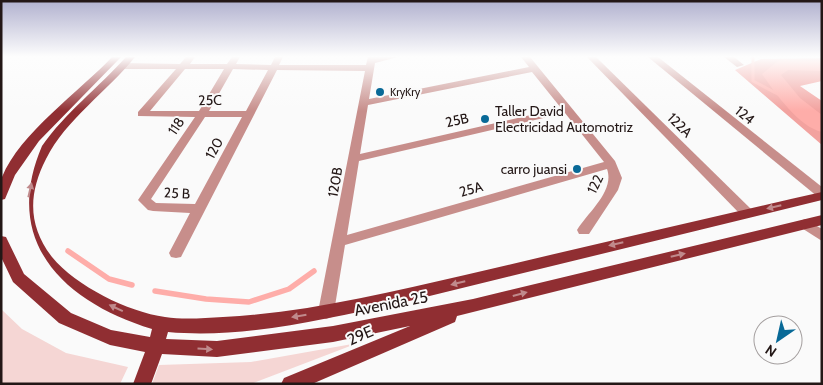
<svg xmlns="http://www.w3.org/2000/svg" width="823" height="385" font-family="Cabin,sans-serif">
<style>
.green{fill:#f5d6d4}
.forest{fill:#f2a29f}
.lines{fill:none;stroke-linecap:round;stroke-linejoin:round}
.stream-far1{stroke:#feada9;stroke-width:3}
.stream{stroke:#feada9;stroke-width:5.5}
.river{fill:#feada9;fill-rule:evenodd}
.minor{fill:#c78e8b;fill-rule:evenodd}
.major{fill:#902e32;fill-rule:evenodd}
.oneway{fill:#c08a8c}
.poi-dot{fill:#086997;stroke:#fafafa;stroke-width:2}
.labels{text-anchor:middle;stroke-width:4;stroke-linejoin:round;paint-order:stroke}
.far-poi-label{font-size:11px;fill:#231716;stroke:#fafafa;text-anchor:start}
.street-label{font-size:14px;fill:#231716;stroke:#fafafa}
.poi-label{font-size:14px;fill:#231716;stroke:#fafafa;text-anchor:start}
.near-street-label{font-size:16px;fill:#231716;stroke:#fafafa}
</style>
<rect width="100%" height="100%" fill="#fafafa"/>
<g class="green">
<polygon points="1,309 22,329 66,353 128,367 120,384 1,384"/>
<polygon points="358,343 251,384 152,384 159,365 251,362"/>
</g>
<polygon class="forest" points="822,58 822,81 800,86 822,101 822,145 735,70 761,59"/>
<g class="lines">
<polyline class="stream-far1" points="753,57 753,81 793,102"/>
<g class="stream">
<polyline points="68,251 109,279 132,285"/>
<polyline points="155,291 206,299 249,302 289,289 314,271"/>
</g>
<path class="river" d="M784,60L822,61V71L788,70L781,75L800,98L822,115V132C799,127 775,93 762,74L778,61Z"/>
<g class="minor">
<path d="M186,57H195L190,64H227L232,57H240L236,64L271,65L275,57H283L279,65H366L368,57H398L375,63L369,99L529,67L521,57H530L615,161L622,178L618,190L589,234H579L577,230C588,212 615,191 607,169L345,245L334,312L332,317L326,319L320,317L318,312L365,71L277,70L183,253L181,257L176,258L171,257L169,253L190,213L153,211L148,210L138,200L195,117L138,116V112L176,69H123L119,66L123,63L180,64ZM185,69H224L199,111H150ZM233,69L268,70L246,111H209ZM532,72L561,108L360,154L368,105ZM565,113L604,162L347,235L359,161ZM205,117H242L195,204L156,203L151,199Z"/>
<polygon points="587,57 596,57 752,210 754,213 752,216 742,216"/>
<polygon points="648,57 658,57 822,187 822,198 818,197"/>
<polygon points="724,57 734,57 744,65 737,67"/>
<polygon points="805,219 822,229 822,241 800,227 798,224 800,221"/>
</g>
<g class="major">
<path d="M112,57H121L39,141L15,175L5,199L1,200C1,193 0,184 2,177C20,133 79,92 112,57Z"/>
<path d="M126,57H135C107,92 66,119 46,159C28,194 28,226 52,257C76,286 128,312 165,317C184,320 204,318 223,317C305,313 385,293 465,275C584,247 703,219 822,192V200L397,304C323,319 244,339 168,332L166,339L217,341L333,326L473,299L822,215V225L457,316L455,322L312,384H281L284,378L410,326L333,342L217,357L162,354L151,384H133L145,352L110,345L59,323L13,282L1,257V236L6,237L24,274L71,313L111,330L150,337L152,329C67,303 0,244 42,146C65,113 99,87 126,57Z"/>
</g>
</g>
<defs><path id="oneway-solid" d="M-6-.8H1V-3.2L6.5 0L1 3.2V.8H-6Z" transform="scale(1.25)"/></defs>
<g class="oneway">
<use href="#oneway-solid" transform="translate(30 190) rotate(-77)"/>
<use href="#oneway-solid" transform="translate(774 207) rotate(167)"/>
<use href="#oneway-solid" transform="translate(616 244) rotate(167)"/>
<use href="#oneway-solid" transform="translate(678 255) rotate(-13)"/>
<use href="#oneway-solid" transform="translate(458 283) rotate(166)"/>
<use href="#oneway-solid" transform="translate(520 294) rotate(-15)"/>
<use href="#oneway-solid" transform="translate(116 308) rotate(-155)"/>
<use href="#oneway-solid" transform="translate(299 316) rotate(171)"/>
<use href="#oneway-solid" transform="translate(205 349) rotate(3)"/>
</g>
<linearGradient id="sky" x2="0" y2="1"><stop stop-color="#b1b1cf"/><stop offset="0.51" stop-color="#fdfdfd"/><stop offset="1" stop-color="#fdfdfd" stop-opacity="0"/></linearGradient>
<rect width="823" height="111" fill="url(#sky)"/>
<g class="poi-dot">
<circle cx="380" cy="92" r="5"/>
<circle cx="485" cy="119" r="5"/>
<circle cx="577" cy="169" r="5"/>
</g>
<g class="labels">
<g class="far-poi-label">
<text x="390" y="96">KryKry</text>
</g>
<g class="street-label">
<text transform="translate(210 100) rotate(-1)" y="5">25C</text>
<text transform="translate(745 115) rotate(39)" y="5">124</text>
<text transform="translate(457 120) rotate(-13)" y="5">25B</text>
<text transform="translate(680 125) rotate(45)" y="5">122A</text>
<text transform="translate(176 126) rotate(-56)" y="5">118</text>
<text transform="translate(214 148) rotate(-62)" y="5">120</text>
<text transform="translate(335 182) rotate(-80)" y="5">120B</text>
<text transform="translate(595 184) rotate(-64)" y="5">122</text>
<text transform="translate(471 189) rotate(-16)" y="5">25A</text>
<text transform="translate(177 193) rotate(3)" y="5">25 B</text>
</g>
<g class="poi-label">
<text x="495" y="116">Taller David<tspan x="495" dy="16">Electricidad Automotriz</tspan></text>
<text x="567" y="174" text-anchor="end">carro juansi</text>
</g>
<g class="near-street-label">
<text transform="translate(391 303) rotate(-11)" y="6">Avenida 25</text>
<text transform="translate(360 335) rotate(-23)" y="6">29E</text>
</g>
</g>
<rect width="823" height="385" fill="none" stroke="#231716" stroke-width="5"/>
<g transform="translate(778 340) rotate(214)"><circle r="24" fill="#fafafa" stroke="#a49f9f"/>
<path d="M0-4L9 19L0 12L-9 19Z" fill="#086997"/>
<text y="-8" font-size="14" font-weight="bold" text-anchor="middle" fill="#231716">N</text>
</g>
</svg>
